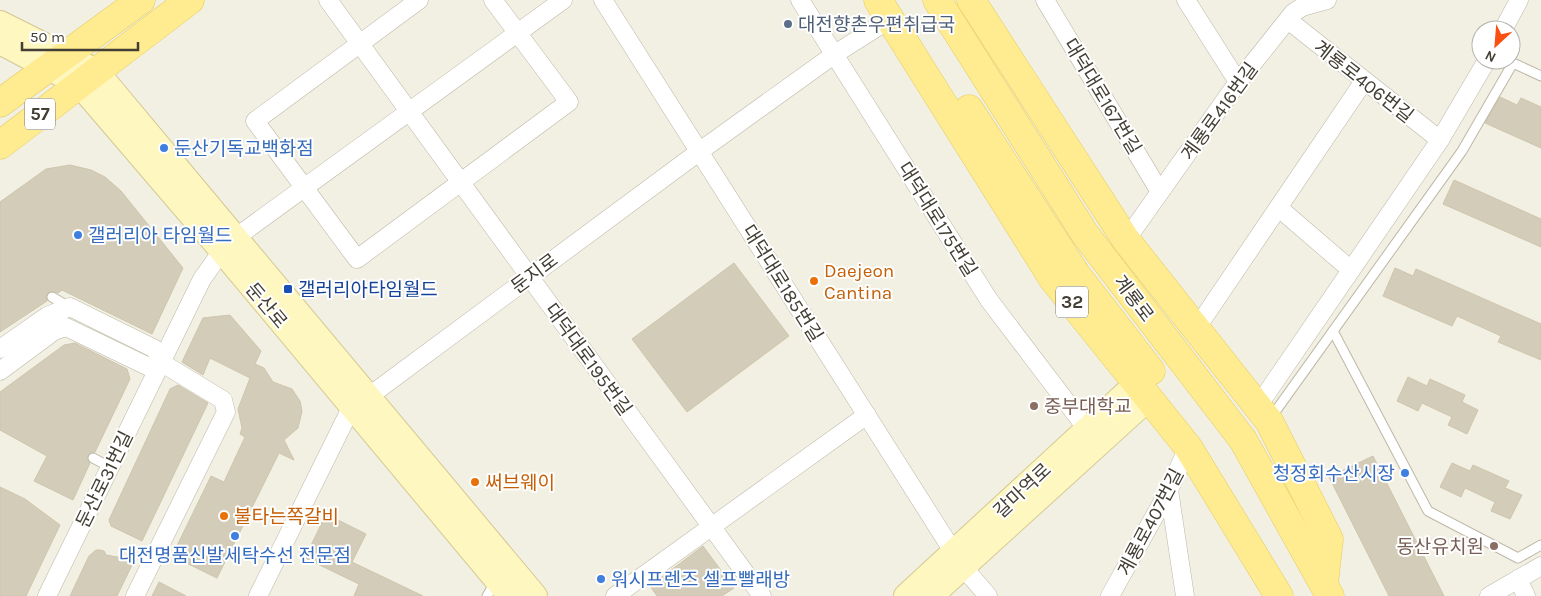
<svg xmlns="http://www.w3.org/2000/svg" width="1541" height="596" font-family="Karla,'Noto Sans KR',sans-serif">
<style>
.building{fill:#d3ccb9;stroke:#cec5ac}
.lines{fill:none;stroke-linecap:round;stroke-linejoin:round}
.lane-casing{stroke:#bdb8a6;stroke-width:11}
.street-casing{stroke:#bdb8a6;stroke-width:19}
.secondary-casing{stroke:#d3c993;stroke-width:26}
.primary-casing{stroke:#e4cc5f;stroke-width:29}
.lane{stroke:#fff;stroke-width:9}
.street{stroke:#fff;stroke-width:18}
.secondary{stroke:#fff7c0;stroke-width:24}
.primary{stroke:#ffec90;stroke-width:28}
.service-dot{fill:#5c6f8a;stroke:#fff;stroke-width:2}
.shop-dot{fill:#3f7fe0;stroke:#fff;stroke-width:2}
.food-dot{fill:#e8710a;stroke:#fff;stroke-width:2}
.transit-dot{fill:#1a4fb4;stroke:#fff;stroke-width:2}
.education-dot{fill:#8d6e63;stroke:#fff;stroke-width:2}
.labels{text-anchor:middle;stroke-width:4;stroke-linejoin:round;paint-order:stroke}
.shield{fill:#fff;stroke:#7c7971;stroke-width:1}
.shield-label{font-size:18px;font-weight:bold;fill:#443f34}
.service-label{font-size:19px;fill:#4e5e75;stroke:#fff;text-anchor:start}
.street-label{font-size:19px;fill:#443f34;stroke:#fff}
.shop-label{font-size:19px;fill:#366cbe;stroke:#fff;text-anchor:start}
.food-label{font-size:19px;fill:#c56008;stroke:#fff;text-anchor:start}
.transit-label{font-size:19px;fill:#164399;stroke:#fff;text-anchor:start}
.education-label{font-size:19px;fill:#785e54;stroke:#fff;text-anchor:start}
</style>
<rect width="100%" height="100%" fill="#f2efe3"/>
<g class="building">
<polygon points="1500,97 1517,105 1521,98 1541,107 1541,148 1485,123"/>
<polygon points="70,165 91,170 105,177 121,191 183,268 152,334 62,290 58,293 49,292 46,296 47,301 0,332 0,202 46,169"/>
<polygon points="1454,180 1541,219 1541,247 1443,204"/>
<polygon points="734,263 789,336 687,412 632,339"/>
<polygon points="1395,268 1413,276 1416,269 1541,324 1541,360 1498,342 1501,336 1457,316 1452,326 1383,296"/>
<polygon points="230,315 261,351 255,364 264,368 273,382 292,389 300,401 302,411 298,428 284,440 294,460 279,453 217,578 172,556 211,476 224,482 245,437 240,434 242,428 238,409 250,378 210,358 203,375 182,362 203,318"/>
<polygon points="75,343 127,369 130,379 95,452 87,456 90,463 73,500 34,481 47,456 0,430 0,392 64,345"/>
<polygon points="1408,377 1427,386 1430,379 1465,395 1462,402 1478,410 1467,434 1448,425 1452,417 1422,403 1418,411 1397,401"/>
<polygon points="178,385 208,403 142,541 111,526 109,520 170,389"/>
<polygon points="1373,456 1444,596 1389,596 1329,477"/>
<polygon points="1452,463 1470,471 1473,465 1509,481 1505,488 1522,495 1510,519 1491,511 1495,502 1465,488 1461,497 1440,487"/>
<polygon points="0,487 25,499 60,525 26,596 0,596"/>
<polygon points="326,514 366,534 352,562 423,596 354,596 359,584 305,558"/>
<polygon points="703,546 734,588 722,596 657,596 650,586"/>
<polygon points="96,550 100,550 104,551 106,555 123,558 133,563 117,596 70,596 89,556"/>
<polygon points="159,582 186,596 152,596"/>
</g>
<g class="lines">
<defs>
<g id="lane">
<polyline points="52,297 69,307"/>
<polyline points="1333,331 1428,511 1518,558 1541,545"/>
<polyline points="1270,419 1462,151 1513,63 1541,76"/>
<polyline points="93,458 110,467"/>
<polyline points="487,596 496,581"/>
</g>
<g id="street">
<polyline points="328,0 762,596"/>
<polyline points="419,0 255,121 357,259 569,102 493,0"/>
<polyline points="603,0 963,567 988,596"/>
<polyline points="800,0 989,300 1087,429"/>
<polyline points="1045,0 1160,192"/>
<polyline points="1186,0 1238,82"/>
<polyline points="1288,20 1440,140"/>
<polyline points="1503,30 1519,0"/>
<polyline points="1279,208 1351,270"/>
<polyline points="235,238 563,0"/>
<polyline points="1126,240 1238,82 1293,13 1302,7 1327,0"/>
<polyline points="1196,329 1364,81"/>
<polyline points="0,349 47,316 70,307 155,349 162,363"/>
<polyline points="0,371 54,331 66,327 149,367 162,363"/>
<polyline points="1258,406 1440,140 1487,60"/>
<polyline points="1169,490 1185,596"/>
<polyline points="1518,579 1526,596"/>
<polyline points="47,596 202,279 222,251"/>
<polyline points="135,596 226,412 223,400 162,363"/>
<polyline points="258,596 352,406 368,397 700,151 835,54 890,19"/>
<polyline points="615,596 867,415"/>
<polyline points="1110,596 1169,490 1188,447"/>
<polyline points="1489,596 1541,566"/>
</g>
<g id="secondary">
<polyline points="0,23 96,71 535,596"/>
<polyline points="0,42 79,84 222,251 510,596"/>
<polyline points="906,596 1137,383"/>
<polyline points="931,596 1149,398"/>
</g>
<g id="primary">
<polyline points="878,0 1053,279 1188,447 1279,596"/>
<polyline points="937,0 1085,234 1243,440 1330,596"/>
<polyline points="971,0 1126,240 1269,421 1329,539 1324,583"/>
<polyline points="0,103 141,0"/>
<polyline points="969,109 1076,274 1151,371"/>
<polyline points="0,145 190,0"/>
</g>
</defs>
<use href="#lane" class="lane-casing"/>
<use href="#street" class="street-casing"/>
<use href="#secondary" class="secondary-casing"/>
<use href="#primary" class="primary-casing"/>
<use href="#lane" class="lane"/>
<use href="#street" class="street"/>
<use href="#secondary" class="secondary"/>
<use href="#primary" class="primary"/>
</g>
<circle class="service-dot" cx="788" cy="24" r="5"/>
<g class="shop-dot">
<circle cx="164" cy="148" r="5"/>
<circle cx="78" cy="235" r="5"/>
<circle cx="1405" cy="473" r="5"/>
<circle cx="235" cy="536" r="5"/>
<circle cx="601" cy="579" r="5"/>
</g>
<g class="food-dot">
<circle cx="814" cy="281" r="5"/>
<circle cx="475" cy="482" r="5"/>
<circle cx="224" cy="516" r="5"/>
</g>
<rect class="transit-dot" x="283" y="284" width="10" height="10" rx="2.5"/>
<g class="education-dot">
<circle cx="1034" cy="406" r="5"/>
<circle cx="1494" cy="546" r="5"/>
</g>
<g class="labels">
<g class="shield">
<rect x="25" y="98.5" width="30" height="31" rx="4"/>
<rect x="1056" y="286.5" width="32" height="31" rx="4"/>
</g>
<g class="shield-label">
<text x="40" y="120">57</text>
<text x="1072" y="308">32</text>
</g>
<g class="service-label">
<text x="798" y="31">대전향촌우편취급국</text>
</g>
<g class="street-label">
<text transform="translate(1364 81) rotate(38)" y="7">계룡로406번길</text>
<text transform="translate(1103 96) rotate(59)" y="7">대덕대로167번길</text>
<text transform="translate(1219 111) rotate(-54)" y="7">계룡로416번길</text>
<text transform="translate(938 219) rotate(58)" y="7">대덕대로175번길</text>
<text transform="translate(534 273) rotate(-37)" y="7">둔지로</text>
<text transform="translate(783 283) rotate(58)" y="7">대덕대로185번길</text>
<text transform="translate(1134 298) rotate(53)" y="7">계룡로</text>
<text transform="translate(267 305) rotate(50)" y="7">둔산로</text>
<text transform="translate(589 359) rotate(54)" y="7">대덕대로195번길</text>
<text transform="translate(104 479) rotate(-64)" y="7">둔산로31번길</text>
<text transform="translate(1022 490) rotate(-43)" y="7">갈마역로</text>
<text transform="translate(1150 522) rotate(-62)" y="7">계룡로407번길</text>
</g>
<g class="shop-label">
<text x="174" y="155">둔산기독교백화점</text>
<text x="88" y="242">갤러리아 타임월드</text>
<text x="1395" y="480" text-anchor="end">청정회수산시장</text>
<text x="235" y="562" text-anchor="middle">대전명품신발세탁수선 전문점</text>
<text x="611" y="586">워시프렌즈 셀프빨래방</text>
</g>
<g class="food-label">
<text x="824" y="277">Daejeon<tspan x="824" dy="22">Cantina</tspan></text>
<text x="485" y="489">써브웨이</text>
<text x="234" y="523">불타는쪽갈비</text>
</g>
<g class="transit-label">
<text x="298" y="296">갤러리아타임월드</text>
</g>
<g class="education-label">
<text x="1044" y="413">중부대학교</text>
<text x="1484" y="553" text-anchor="end">동산유치원</text>
</g>
</g>
<g transform="translate(1496 45) rotate(206)"><circle r="24" fill="#ffffff" stroke="#b4b2ae"/>
<path d="M0-4L9 19L0 12L-9 19Z" fill="#fb5011"/>
<text y="-8" font-size="14" font-weight="bold" text-anchor="middle" fill="#443f34">N</text>
</g>
<path d="M22 42v8h116v-8" fill="none" stroke="#443f34" stroke-width="2.5"/>
<text x="30" y="42" font-size="15" fill="#443f34" stroke="#ffffff" stroke-width="4" paint-order="stroke">50 m</text>
</svg>
